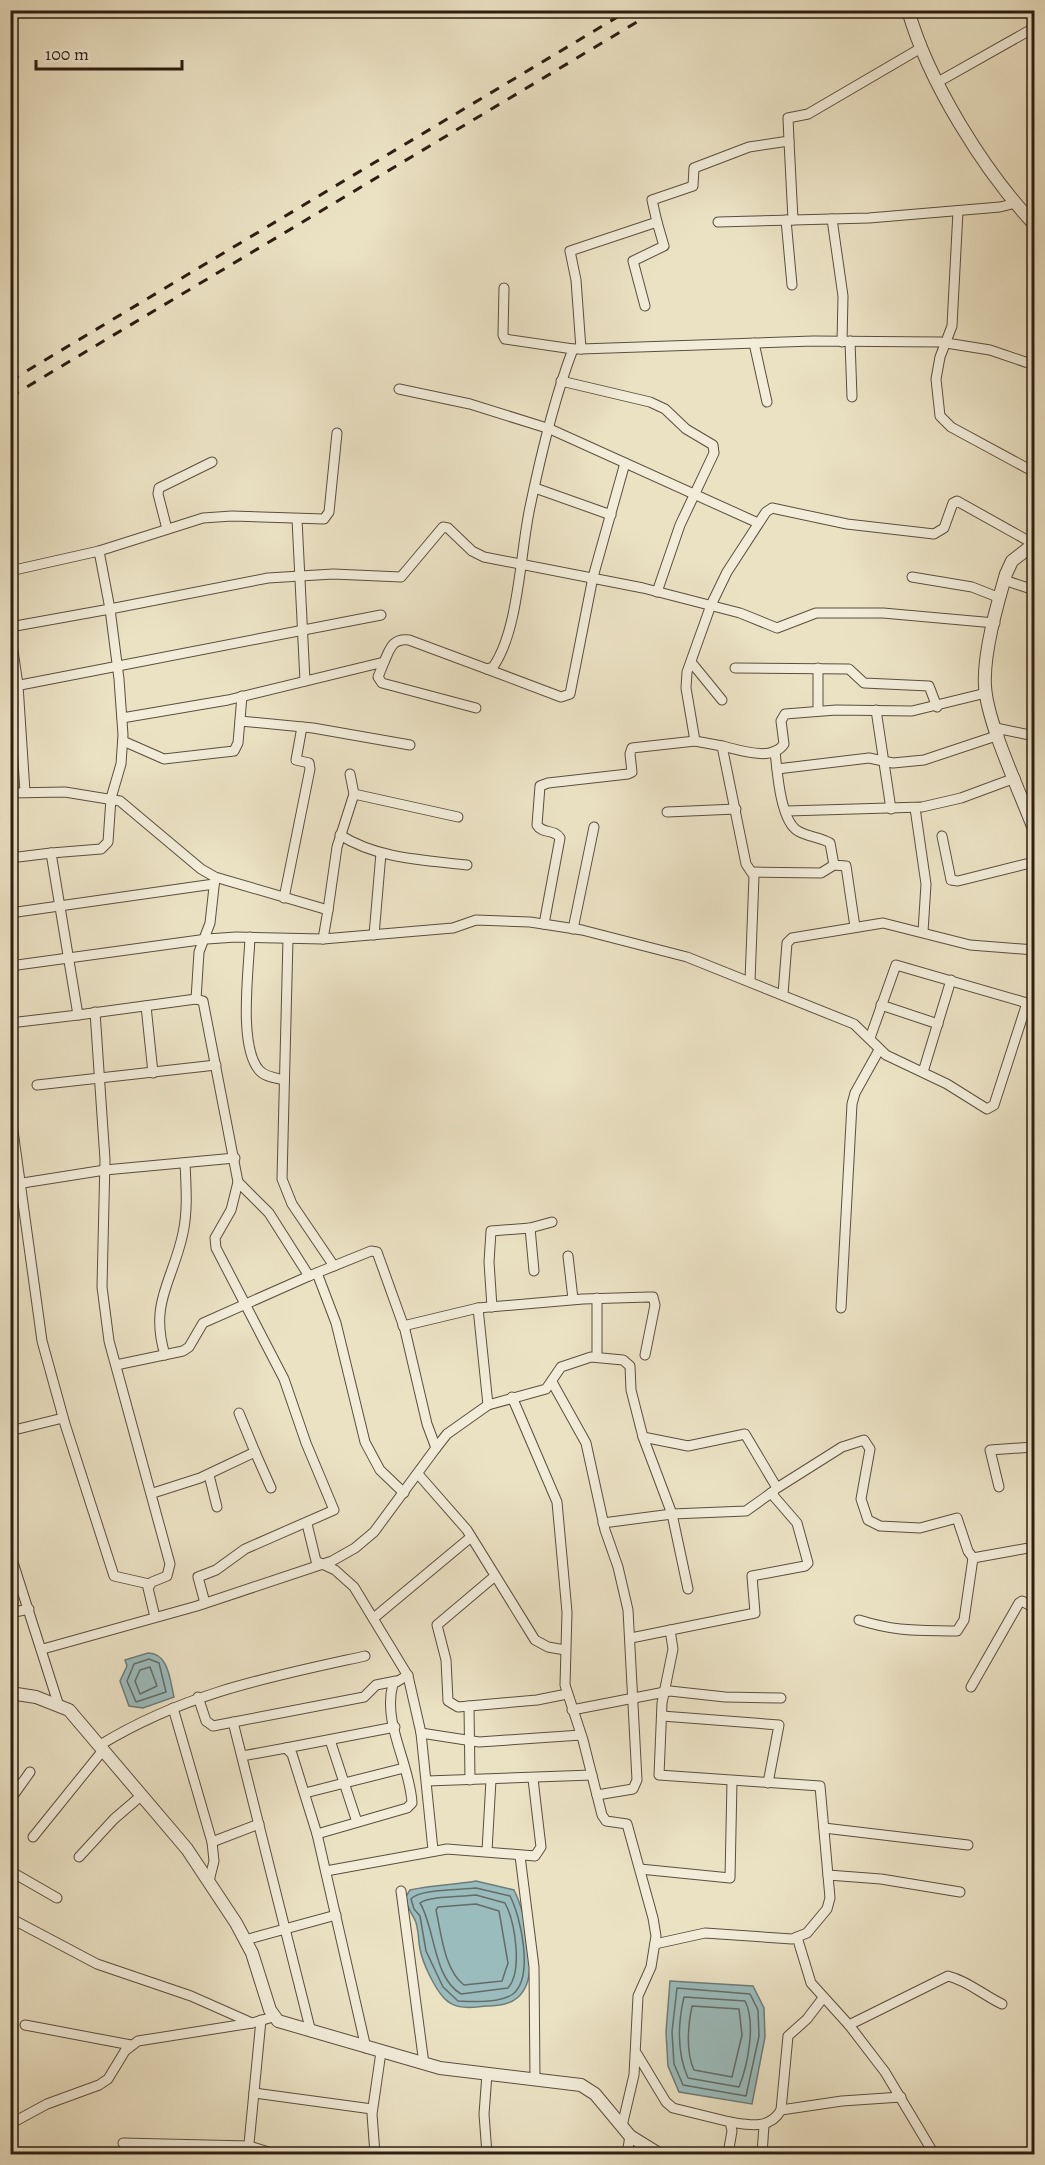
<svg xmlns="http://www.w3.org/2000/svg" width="1045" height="2165" font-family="Alegreya,serif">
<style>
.water{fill:#9bbcbd;stroke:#6f7c78;stroke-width:1.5}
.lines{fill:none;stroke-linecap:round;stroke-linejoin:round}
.shore{stroke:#646c67;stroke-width:1.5}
.minor-casing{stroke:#5c4e3e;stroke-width:11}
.tertiary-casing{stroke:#5c4e3e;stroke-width:14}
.minor{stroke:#f2ecd9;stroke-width:9}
.tertiary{stroke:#f2ecd9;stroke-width:12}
.rail{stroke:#2d1d11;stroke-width:3;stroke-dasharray:10 10;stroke-linecap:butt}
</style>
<rect width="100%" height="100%" fill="#ebe2c4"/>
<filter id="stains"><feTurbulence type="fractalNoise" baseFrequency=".00333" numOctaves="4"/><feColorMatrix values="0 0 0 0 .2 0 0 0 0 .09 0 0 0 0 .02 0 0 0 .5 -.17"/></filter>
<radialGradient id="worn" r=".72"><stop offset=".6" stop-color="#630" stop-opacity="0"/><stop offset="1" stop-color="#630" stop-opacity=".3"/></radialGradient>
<g class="water">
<path d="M148,1653C169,1653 170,1681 174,1697L143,1708L129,1706L120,1681L127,1666L125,1660Z"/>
<path d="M476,1881L514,1890C526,1914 542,1978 517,1998C507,2007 490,2005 477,2007C465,2008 453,2008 444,1998C434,1987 423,1964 420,1949C418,1940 419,1926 414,1918C410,1911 407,1906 405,1898L410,1890C432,1885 454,1885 476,1881Z"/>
<polygon points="670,1981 753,1986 764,2008 765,2037 752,2104 679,2092 668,2066 666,2032"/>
</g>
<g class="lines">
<g class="shore">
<polygon points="149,1659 159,1663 166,1692 136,1702 127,1681 134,1664"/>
<polygon points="150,1667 157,1686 140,1694 135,1681 140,1670"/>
<path d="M476,1888L510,1896C521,1917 534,1977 513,1994C501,2003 473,2002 458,2001L443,1987L426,1951L420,1916L414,1909L411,1899C418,1889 461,1890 476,1888Z"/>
<path d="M476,1895L505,1903C515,1922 523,1971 508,1988L461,1994C433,1978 435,1927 420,1903C430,1896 461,1897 476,1895Z"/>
<path d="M476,1904L499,1911L508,1963L502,1981L464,1985C444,1970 441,1932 436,1910L438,1907Z"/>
<polygon points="677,1988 750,1994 758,2010 759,2036 746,2096 683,2085 674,2064 672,2032"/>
<path d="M684,1997L745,2001C756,2022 748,2065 739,2087L688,2078C677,2053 678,2023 684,1997Z"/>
<path d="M692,2006L739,2009L742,2035L732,2077L694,2070C686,2052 688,2026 692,2006Z"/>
</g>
<defs>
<g id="minor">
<polyline points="938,82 1032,29"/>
<polyline points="789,141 793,220 869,218 1000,207 1016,203"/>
<polyline points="958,211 952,326 940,357 936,379 940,416 951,427 1034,472"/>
<polyline points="832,219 843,296 842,342"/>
<polyline points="786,220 792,285"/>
<polyline points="718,222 793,220"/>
<polyline points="504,288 503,335 505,339 573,349"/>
<polyline points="645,306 633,261 664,246 657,222"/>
<polyline points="850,341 852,397"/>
<polyline points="754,343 767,402"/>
<polyline points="581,349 813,341 940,342 990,350 1034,365"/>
<polyline points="561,381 650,402 665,409 686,429 713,445 714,453 680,525 657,592"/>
<polyline points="399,389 470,404 550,429 758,523"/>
<polyline points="535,488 611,515"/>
<polyline points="297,519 305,681"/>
<polyline points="167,529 158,494 159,488 212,462"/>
<polyline points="99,551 203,518 232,516 324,519 329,512 337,433"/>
<polyline points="10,571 99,551 110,609 10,627"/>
<polyline points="912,577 972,587 1000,598"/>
<polyline points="1004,580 1034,590"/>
<polyline points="10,630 18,685 25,792"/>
<polyline points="384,662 378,677 382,683 476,708"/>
<polyline points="691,662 722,700"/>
<polyline points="735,668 849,669 864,683 929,686 937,707"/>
<polyline points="487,669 561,697 570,694 593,577 625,463"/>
<polyline points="10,687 381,615"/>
<polyline points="876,710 891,809"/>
<polyline points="818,711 818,668"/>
<path d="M122,718L228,700L384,662C390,649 392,638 409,640L487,669L493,667C519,630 520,553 530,507C541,454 554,399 573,349H581L576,280L570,251L657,222L652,200L693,186L694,168L749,147L789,141L788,118L808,114L921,48"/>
<polyline points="240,721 313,728 410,745"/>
<polyline points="996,728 1034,736"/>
<polyline points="123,741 164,759 234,751 238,743 242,696"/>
<path d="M722,746C740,750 772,762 784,744L781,721L785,714L836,710L912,711L986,693"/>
<path d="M775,751C777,769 780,821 798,831C808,837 820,837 830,843L834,865L846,866L855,927"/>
<polyline points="777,769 869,758 893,763 924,760 999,735"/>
<polyline points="10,793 65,792 120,801 201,869 215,877 328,910 323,939 453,928 476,920 530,922 582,930 687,957 854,1024 886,1055 947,1084 987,1109 994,1105 1027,1003 1034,1004"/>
<polyline points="354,794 458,817"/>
<polyline points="915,808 926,884 923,932"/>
<polyline points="787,811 922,807 961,798 1015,778"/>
<polyline points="667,812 736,809"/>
<path d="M340,835C378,859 424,860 467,865"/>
<polyline points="942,836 951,880 958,881 1034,862"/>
<polyline points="51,853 101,849 108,842 111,798 121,764 123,735 119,679 110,609 268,578 333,574 401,577 443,527 448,528 472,551 484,557 643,588 740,613 777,628 816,613 883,613 995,623"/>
<polyline points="10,858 51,853 78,1015 196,999 203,1001 238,1182 269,1213 309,1276 371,1251 377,1252 405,1330 427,1424 436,1448 374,1532 355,1548 332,1561 197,1606 43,1649"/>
<polyline points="753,872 821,873 834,865"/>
<polyline points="284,898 310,769 309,763 296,760 302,727"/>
<polyline points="328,910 337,847 354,794 350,774"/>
<polyline points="10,913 214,884"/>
<path d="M544,924L560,838C555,829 542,834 537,825L540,786L548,783L628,774L632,772L630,754L632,748L695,741"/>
<polyline points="573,929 594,827"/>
<polyline points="374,935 381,853"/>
<path d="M250,937C249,969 238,1045 259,1070C265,1077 276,1078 284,1080"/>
<polyline points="288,939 282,1179 292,1204 334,1266"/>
<polyline points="10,966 207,939 236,937 323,939"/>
<polyline points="750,981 754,876 746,864 722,746 695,741 686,688 687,672 711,605 727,572 766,512 772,508 847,524 934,534 944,528 953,503 957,501 1034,544"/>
<polyline points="783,994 787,943 792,938 883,923 970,945 1034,950"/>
<polyline points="196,999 199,952 210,923 215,878"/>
<polyline points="881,1005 938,1024"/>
<polyline points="146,1006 153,1073"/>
<polyline points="95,1012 105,1160 102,1287 109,1341 170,1564 167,1576 152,1582 148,1588 155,1617"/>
<polyline points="10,1023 78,1015"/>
<polyline points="870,1038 896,965 1027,1003"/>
<polyline points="923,1072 951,980"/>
<polyline points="37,1085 216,1065"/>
<polyline points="10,1109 42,1341 65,1424 114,1576 149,1584"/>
<polyline points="10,1185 105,1170 235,1158"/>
<polyline points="530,1228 534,1271"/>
<polyline points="568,1256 573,1299"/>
<polyline points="317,1273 336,1323 365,1442 380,1470 404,1493"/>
<polyline points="492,1307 489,1262 491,1231 530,1228 552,1222"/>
<polyline points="478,1308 488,1405"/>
<polyline points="841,1308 852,1104 855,1093 879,1050"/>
<polyline points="403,1326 478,1308 583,1299 649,1297 653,1297 655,1305 645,1355"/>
<path d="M165,1355C149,1302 173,1281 183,1233C188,1210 186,1186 185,1163"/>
<polyline points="597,1356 597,1298"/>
<polyline points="116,1365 183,1351 189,1347 203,1323 309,1276"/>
<polyline points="552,1382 586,1443 605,1530 618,1567 628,1610 637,1780 633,1789 597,1795"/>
<polyline points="512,1397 557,1502 567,1612 565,1685 583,1740 602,1815 606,1821 627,1824 653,1918 656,1936 651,1967 638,1996 634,2075 622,2126"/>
<polyline points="10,1431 63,1418"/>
<polyline points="643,1437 672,1514 688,1589"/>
<polyline points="436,1448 447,1434 488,1405 546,1389 561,1367 591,1357 623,1360 630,1366 631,1390 643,1437 688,1446 745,1434 777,1488 842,1447 864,1440 870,1449 861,1499 868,1520 880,1526 920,1528 957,1518 968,1551 973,1558"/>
<polyline points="255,1452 271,1488"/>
<polyline points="418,1474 467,1530 535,1640 548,1647 565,1650"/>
<polyline points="209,1475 217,1507"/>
<polyline points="999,1487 990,1450 1034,1447"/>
<polyline points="153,1493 200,1478 255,1452 239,1413"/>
<polyline points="603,1523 672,1514 746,1511 774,1491"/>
<polyline points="307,1524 316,1561 335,1570 354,1587 408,1676 421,1733 433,1850"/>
<polyline points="10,1553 58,1703"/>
<polyline points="495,1576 437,1625 446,1660 448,1701 458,1707 537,1700 567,1694"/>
<polyline points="205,1603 198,1577 216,1570 245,1549 334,1510 306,1443 284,1379 216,1248 215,1238 231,1210 238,1182"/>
<polyline points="10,1613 29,1609"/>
<polyline points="375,1617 471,1537"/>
<path d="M859,1620C897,1632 918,1630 957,1631L964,1620L973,1558L1034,1547"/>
<polyline points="631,1638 755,1613 752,1576 805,1566 808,1563 797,1523 771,1493"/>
<polyline points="971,1687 1019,1603 1022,1601 1034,1608"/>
<polyline points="198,1697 206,1721 213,1726 364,1697 376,1685 396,1681"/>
<polyline points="469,1706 470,1780"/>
<polyline points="173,1708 212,1842 214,1861 209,1881"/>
<polyline points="572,1710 670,1691 725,1697 781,1698"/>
<polyline points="662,1716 779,1725 768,1783"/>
<polyline points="233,1722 311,2032"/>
<polyline points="421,1733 479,1742 581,1735"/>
<polyline points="330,1740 357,1822"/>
<path d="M100,1745C185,1693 269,1677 365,1656"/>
<polyline points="286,1748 395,1727"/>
<polyline points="242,1756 286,1748 292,1754 317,1834 366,2048"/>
<polyline points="427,1781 592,1775"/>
<polyline points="305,1793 404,1768"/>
<polyline points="10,1800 30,1772"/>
<polyline points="824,1828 968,1845"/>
<path d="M317,1834L407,1808L412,1803C410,1764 382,1723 393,1684L408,1675"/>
<polyline points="33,1837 104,1749"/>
<polyline points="212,1842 259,1824"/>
<polyline points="487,1851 491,1780"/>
<polyline points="520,1856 534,1967 535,2080"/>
<polyline points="79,1857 114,1819 142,1795"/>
<polyline points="640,1869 730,1878 732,1781"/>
<polyline points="10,1871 57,1898"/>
<polyline points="326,1871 447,1849 535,1856 541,1847 533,1779"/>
<polyline points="828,1875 881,1879 960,1892"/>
<polyline points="401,1891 424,2064"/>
<polyline points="10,1918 97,1964 191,1996 252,2023 273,2017"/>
<polyline points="797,1937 811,1983 849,2025 885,2072 934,2154"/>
<polyline points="245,1940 336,1915"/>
<polyline points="655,1944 705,1933 792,1939 807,1933 827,1909 830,1898 820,1786 659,1775 662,1703 673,1649 670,1630"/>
<polyline points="25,2025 131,2045"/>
<path d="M849,2025L948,1976C968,1981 983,1995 1002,2004"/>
<polyline points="637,2054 666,2102 673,2108 730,2122 732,2131 728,2154"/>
<polyline points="254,2093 372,2109"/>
<polyline points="781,2110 842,2101 901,2097"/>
<path d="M730,2122C749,2125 770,2130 781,2110L788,2036L807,2019L823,1998"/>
<polyline points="10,2124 47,2104 99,2085 108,2079 125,2051 138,2041 252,2023"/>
<polyline points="123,2143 249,2146 275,2154"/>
<polyline points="248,2154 261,2020"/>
<polyline points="375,2154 372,2114 381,2052"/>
<polyline points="487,2154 484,2114 487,2074"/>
<polyline points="627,2154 630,2136"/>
<polyline points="762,2154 764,2125"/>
</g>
<g id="tertiary">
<path d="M908,10C928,81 984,171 1034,224"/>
<path d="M1034,544L1012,561L1006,574C997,605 983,654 985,686C987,723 1020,792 1034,829"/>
<polyline points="10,1693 36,1697 69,1710 187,1849 236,1923 252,1953 270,2010 278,2021 440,2068 581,2085 595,2094 630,2136 659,2154"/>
</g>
</defs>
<use href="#minor" class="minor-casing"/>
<use href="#tertiary" class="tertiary-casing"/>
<use href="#minor" class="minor"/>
<use href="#tertiary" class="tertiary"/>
<g class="rail">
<polyline points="10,381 629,10"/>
<polyline points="10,397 657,10"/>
</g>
</g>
<rect width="1045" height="2165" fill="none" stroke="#ebe2c4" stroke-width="36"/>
<rect x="12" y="12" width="1021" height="2141" fill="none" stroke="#2d1d11" stroke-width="3"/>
<rect x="18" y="18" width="1009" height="2129" fill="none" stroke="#2d1d11" stroke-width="1.5"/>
<path d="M36 60v9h146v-9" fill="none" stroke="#2d1d11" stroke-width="3"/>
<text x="45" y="60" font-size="18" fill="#2d1d11" stroke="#f2ecd9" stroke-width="4.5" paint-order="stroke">100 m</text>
<rect width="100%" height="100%" filter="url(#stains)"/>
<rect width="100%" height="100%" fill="url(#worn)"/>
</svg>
